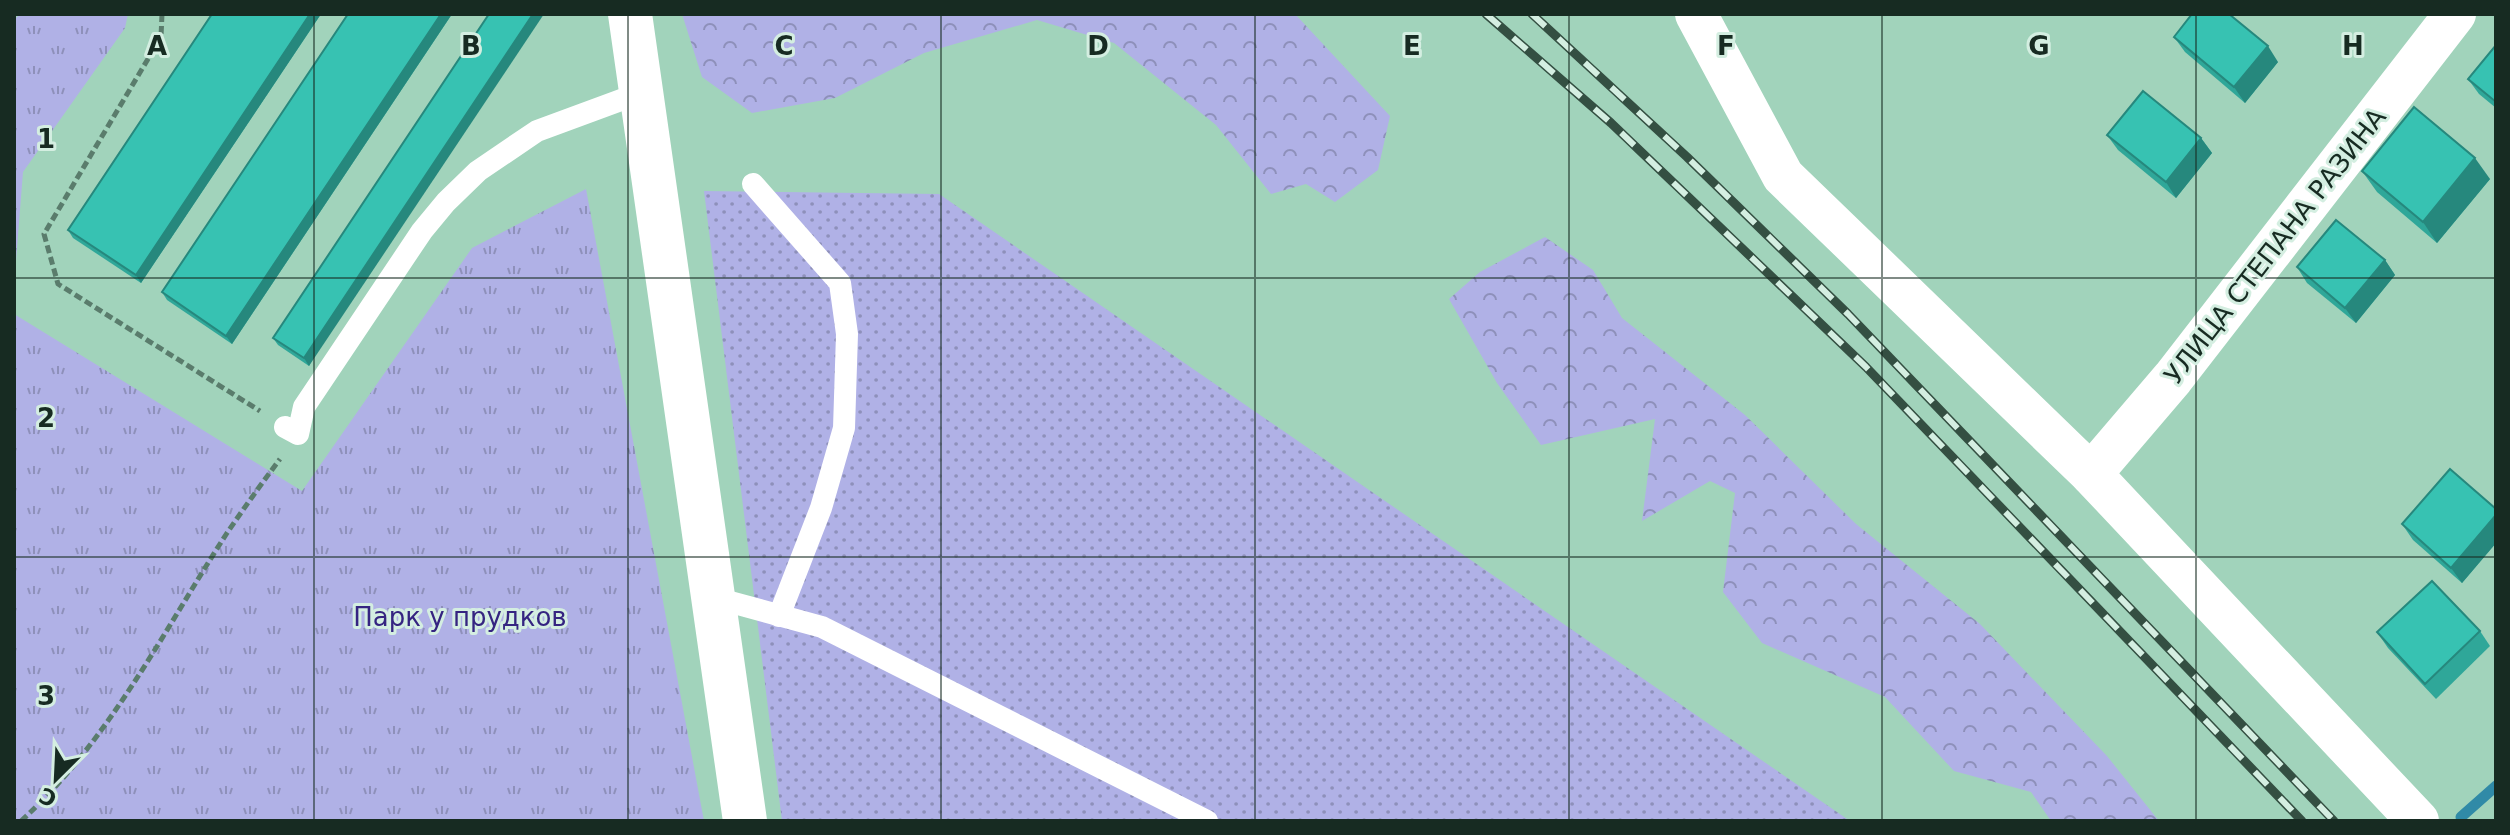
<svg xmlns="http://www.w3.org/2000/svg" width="2510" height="835" font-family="'DejaVu Sans',sans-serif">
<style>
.grass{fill:url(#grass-tufts)}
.forest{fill:url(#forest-crowns)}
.garden{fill:url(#garden-dots)}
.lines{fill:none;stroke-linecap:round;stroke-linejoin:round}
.stream{stroke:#308aa7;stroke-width:11}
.path{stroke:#5a7c6c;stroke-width:5;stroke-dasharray:8 4;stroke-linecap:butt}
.service{stroke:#fff;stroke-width:22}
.minor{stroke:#fff;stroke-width:42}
.tertiary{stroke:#fff;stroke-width:44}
.rail-casing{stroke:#344f42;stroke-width:9}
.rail{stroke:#d4eee1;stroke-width:6;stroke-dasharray:18;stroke-linecap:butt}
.wall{fill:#2fa799}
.shaded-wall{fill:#26887d}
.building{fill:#37c2b2;stroke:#26887d;stroke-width:2}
.grid{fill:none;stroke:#172b22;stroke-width:2;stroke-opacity:0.55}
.labels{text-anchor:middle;stroke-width:6;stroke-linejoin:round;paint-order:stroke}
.street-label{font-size:26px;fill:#172b22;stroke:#d4eee1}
.park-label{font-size:26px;fill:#352481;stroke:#d4eee1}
.grid-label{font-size:26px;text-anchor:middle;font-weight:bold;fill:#172b22;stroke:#d4eee1;stroke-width:6;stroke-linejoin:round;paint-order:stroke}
</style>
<defs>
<pattern id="grass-tufts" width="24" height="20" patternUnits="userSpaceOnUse" patternTransform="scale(2)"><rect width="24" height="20" fill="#b0b1e6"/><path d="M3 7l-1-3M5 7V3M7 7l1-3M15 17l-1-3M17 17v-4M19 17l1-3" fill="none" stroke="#8e90ba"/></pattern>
<pattern id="forest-crowns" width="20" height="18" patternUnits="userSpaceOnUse" patternTransform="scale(2)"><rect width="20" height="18" fill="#b0b1e6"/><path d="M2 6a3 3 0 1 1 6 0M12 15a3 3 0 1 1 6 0" fill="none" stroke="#8e90ba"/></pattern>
<pattern id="garden-dots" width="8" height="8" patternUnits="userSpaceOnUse" patternTransform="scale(2)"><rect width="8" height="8" fill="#b0b1e6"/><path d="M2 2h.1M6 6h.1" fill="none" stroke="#8e90ba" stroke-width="1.8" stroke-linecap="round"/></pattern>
</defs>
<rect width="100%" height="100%" fill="#a1d3bb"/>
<g class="grass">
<polygon points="20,14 128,14 125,28 23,172 14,286 14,20"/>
<polygon points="586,189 704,821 14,821 14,314 302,491 472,248"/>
</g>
<g class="forest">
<polygon points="682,14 1295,14 1390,116 1378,170 1335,202 1306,184 1271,194 1216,125 1114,43 1037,20 924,53 835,98 752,113 702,77"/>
<polygon points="1545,237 1593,270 1622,318 1745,415 1856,524 1980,624 2107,756 2159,821 2051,821 2031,792 1954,771 1885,697 1762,643 1723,592 1735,493 1710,481 1642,521 1655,419 1541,445 1497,383 1449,299 1480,272"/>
</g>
<polygon class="garden" points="704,191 939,194 1850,821 782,821"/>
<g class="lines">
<polyline class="stream" points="2461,817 2496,786"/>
<g class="path">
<polyline points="162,14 161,37 44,234 58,284 260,411"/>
<path d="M21,821C109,741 163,632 227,533C244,508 262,483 280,459"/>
</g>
<g class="service">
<polyline points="753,184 840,283 847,334 844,428 821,508 779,616"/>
<polyline points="285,427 298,434 304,407 422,231 446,202 478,171 537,131 640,93"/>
<polyline points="712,597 822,627 1207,821"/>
</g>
<g class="minor">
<polyline points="1696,14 1783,176 2091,474 2418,821"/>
<polyline points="2091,474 2173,378 2455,14"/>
</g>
<polyline class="tertiary" points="630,14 745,821"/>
<defs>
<g id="rail">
<polyline points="1486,14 1611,123 1866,367 2302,821"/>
<polyline points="1532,14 1687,157 1848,314 2334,821"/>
</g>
</defs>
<use href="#rail" class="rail-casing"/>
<use href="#rail" class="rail"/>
</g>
<g class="wall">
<polygon points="212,14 321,14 141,283 73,238 68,230"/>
<polygon points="348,14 452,14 232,344 167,300 162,292"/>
<polygon points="489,14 309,366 278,345 273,338"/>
<polygon points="2174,37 2278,62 2245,103 2185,52"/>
<polygon points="2496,45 2496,108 2479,94 2468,79"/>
<polygon points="2107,135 2201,138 2212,153 2176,198 2118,150"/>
<polygon points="2362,171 2490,179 2437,243 2377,192"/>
<polygon points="2385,260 2395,275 2356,323 2307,283 2297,267"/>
<polygon points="2496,509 2496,543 2462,583 2413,540 2402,524"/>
<polygon points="2480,631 2490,646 2436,699 2388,648 2377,632"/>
</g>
<g class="shaded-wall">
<polygon points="310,14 321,14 141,283 136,275"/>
<polygon points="441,14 452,14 232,344 226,336"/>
<polygon points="533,14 544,14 309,366 304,358"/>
<polygon points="2268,46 2278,62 2245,103 2234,87"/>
<polygon points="2201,138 2212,153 2176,198 2166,182"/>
<polygon points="2475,158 2490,179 2437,243 2423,222"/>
<polygon points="2385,260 2395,275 2356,323 2345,308"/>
<polygon points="2496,515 2496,543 2462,583 2451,568"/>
</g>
<g class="building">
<polygon points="212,14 310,14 136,275 68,230"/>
<polygon points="348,14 441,14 226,336 162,292"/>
<polygon points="489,14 533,14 304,358 273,338"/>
<polygon points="2192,14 2229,14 2268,46 2234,87 2174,37"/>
<polygon points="2496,45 2496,102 2468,79"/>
<polygon points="2143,91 2201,138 2166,182 2107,135"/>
<polygon points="2414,107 2475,158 2423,222 2362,171"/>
<polygon points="2336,220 2385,260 2345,308 2297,267"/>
<polygon points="2450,469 2496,509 2496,515 2451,568 2402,524"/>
<polygon points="2432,581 2480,631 2425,684 2377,632"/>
</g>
<path class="grid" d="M314,14V821M628,14V821M941,14V821M1255,14V821M1569,14V821M1882,14V821M2196,14V821M14,278H2496M14,557H2496"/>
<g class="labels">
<g class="street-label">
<text transform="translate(2275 246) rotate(-52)" y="9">УЛИЦА СТЕПАНА РАЗИНА</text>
</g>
<g class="park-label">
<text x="460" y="626">Парк у прудков</text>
</g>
</g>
<g class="grid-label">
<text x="157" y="55">A</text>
<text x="471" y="55">B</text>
<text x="784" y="55">C</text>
<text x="1098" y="55">D</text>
<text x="1412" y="55">E</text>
<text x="1726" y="55">F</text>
<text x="2039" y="55">G</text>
<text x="2353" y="55">H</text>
<text x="46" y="148">1</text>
<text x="46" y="427">2</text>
<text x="46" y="705">3</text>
</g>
<rect width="2510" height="835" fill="none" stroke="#172b22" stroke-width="32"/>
<g transform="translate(56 779) rotate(204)" stroke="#d4eee1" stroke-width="6" paint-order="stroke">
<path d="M0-6L14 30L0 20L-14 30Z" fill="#172b22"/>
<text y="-12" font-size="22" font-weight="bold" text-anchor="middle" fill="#172b22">С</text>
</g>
</svg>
